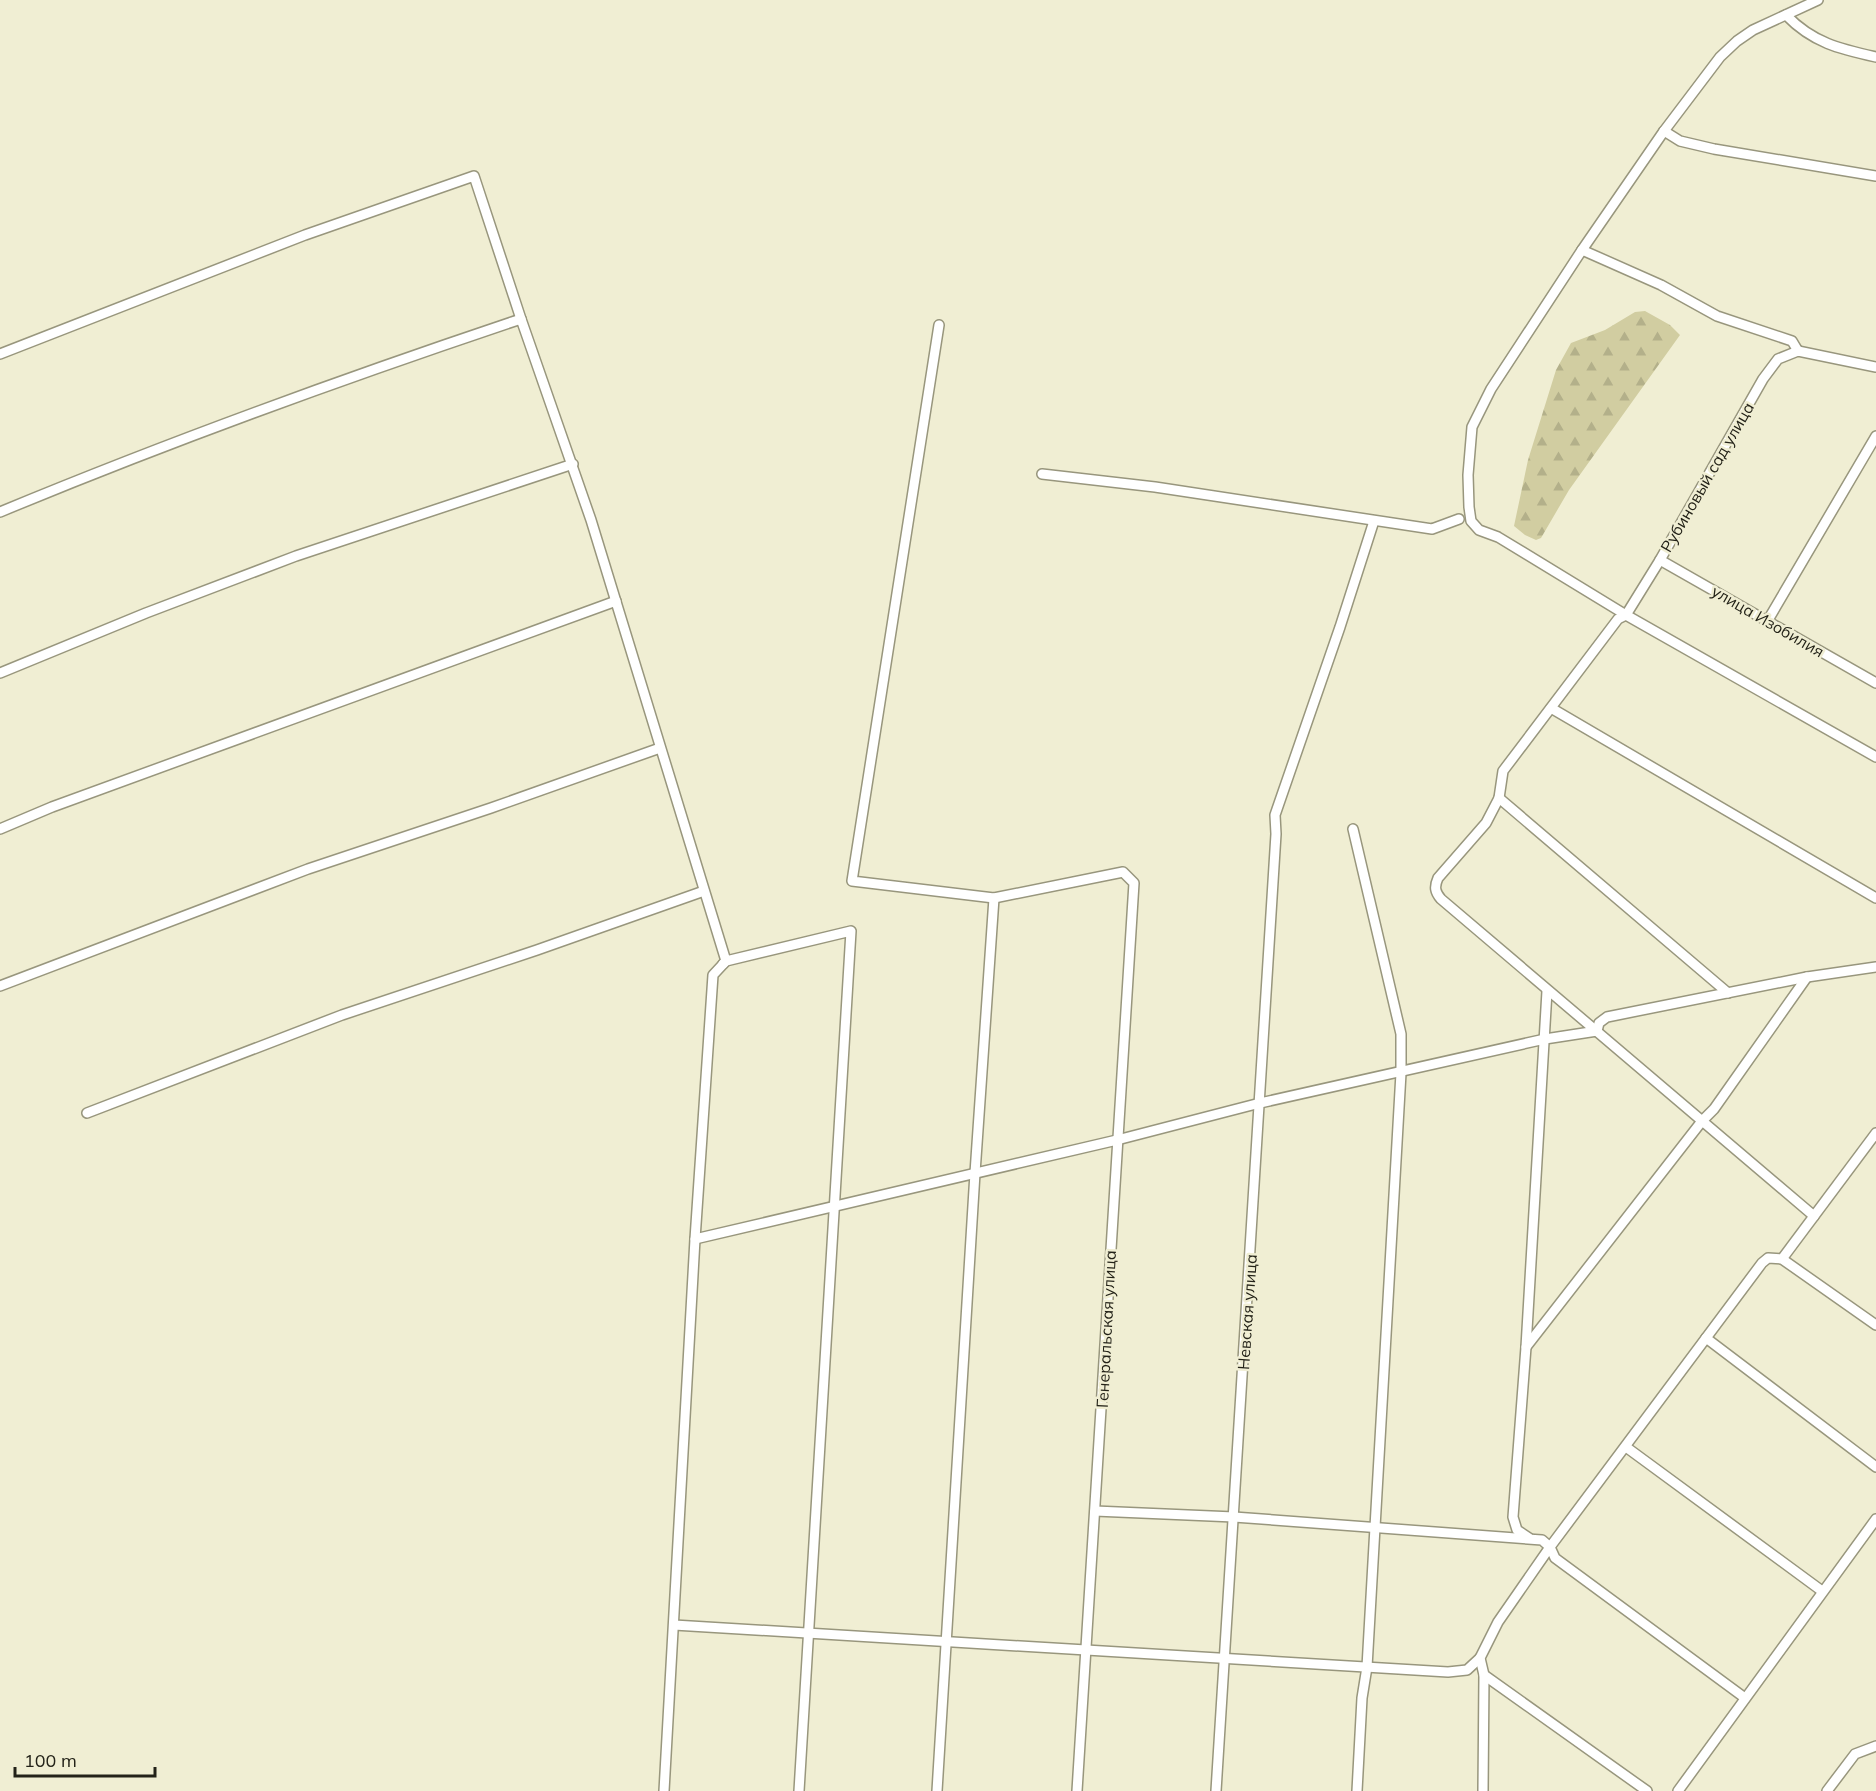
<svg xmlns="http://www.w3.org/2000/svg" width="1876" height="1791" font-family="Mulish,sans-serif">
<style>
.forest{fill:url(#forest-firs)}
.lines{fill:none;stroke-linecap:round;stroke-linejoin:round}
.street-casing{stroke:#98967d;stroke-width:12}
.street{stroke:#fff;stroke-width:9}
.labels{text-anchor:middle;stroke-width:5;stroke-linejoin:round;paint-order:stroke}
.street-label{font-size:16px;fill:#232218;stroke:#f0eed3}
</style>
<defs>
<pattern id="forest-firs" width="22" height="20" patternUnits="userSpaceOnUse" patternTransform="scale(1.5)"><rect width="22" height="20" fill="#d1cda1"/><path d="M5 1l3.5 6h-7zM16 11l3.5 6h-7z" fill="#b3b08a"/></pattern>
</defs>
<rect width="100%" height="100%" fill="#f0eed3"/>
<polygon class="forest" points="1645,311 1670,325 1680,335 1569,490 1541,538 1536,540 1525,535 1514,526 1528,460 1556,370 1571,343 1605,330 1635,312"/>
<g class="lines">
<defs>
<g id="street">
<polyline points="1818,0 1753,30 1737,41 1720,57 1664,131 1582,250 1491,389 1472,427 1468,475 1469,507 1471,521 1479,530 1498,537 1626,615 1876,757"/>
<path d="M1786,15C1813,43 1840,49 1876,57"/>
<polyline points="1664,131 1680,141 1714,149 1876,176"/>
<polyline points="1582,250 1661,285 1717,316 1792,341 1798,351"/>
<polyline points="939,325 852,881 994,898 1123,872 1134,883 1077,1791"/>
<polyline points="0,354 305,235 474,176 521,319 591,520 726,961 713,975 695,1239 664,1791"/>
<polyline points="1042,474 1155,487 1432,529 1459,519"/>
<path d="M0,512C171,441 345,378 521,319"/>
<polyline points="1660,560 1876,683"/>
<polyline points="1768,620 1876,436"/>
<polyline points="0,673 146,613 296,556 573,464"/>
<polyline points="1551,708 1876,898"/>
<polyline points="1499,798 1728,993"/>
<polyline points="0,829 52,807 616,601"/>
<polyline points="1353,829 1401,1034 1401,1073 1367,1667 1362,1698 1357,1791"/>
<polyline points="723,964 726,961 851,931 799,1791"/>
<polyline points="0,986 308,869 491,808 660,748"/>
<polyline points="1597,1031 1599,1023 1607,1017 1807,977 1876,967"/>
<polyline points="87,1113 342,1015 537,950 704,891"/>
<path d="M1814,1216L1441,899C1435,892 1434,887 1438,878L1486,823L1499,798L1503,771L1618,619L1626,615L1660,560L1763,379L1778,359L1798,351L1876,367"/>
<polyline points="695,1239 1117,1140 1260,1103 1545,1039 1597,1031"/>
<polyline points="1782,1259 1876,1133"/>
<polyline points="1706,1338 1876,1467"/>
<polyline points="1526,1347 1702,1121 1714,1109 1807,977"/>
<polyline points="1626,1447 1822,1591"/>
<polyline points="1095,1511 1234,1517 1542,1540 1550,1547 1555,1558 1745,1698"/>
<polyline points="1529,1538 1517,1530 1513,1517 1526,1347 1547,991"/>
<polyline points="674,1625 1448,1672 1467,1670 1480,1658"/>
<polyline points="1484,1675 1647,1791"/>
<polyline points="937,1791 975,1173 994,898"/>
<polyline points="1216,1791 1276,834 1275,815 1340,627 1374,521"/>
<polyline points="1483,1791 1484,1675 1480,1658 1498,1622 1550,1547 1762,1263 1768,1258 1782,1259 1876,1325"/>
<polyline points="1678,1791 1876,1519"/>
<polyline points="1827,1791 1855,1754 1876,1746"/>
</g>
</defs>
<use href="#street" class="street-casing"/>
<use href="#street" class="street"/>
</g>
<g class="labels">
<g class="street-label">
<text transform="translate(1707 477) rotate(-60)" y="6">Рубиновый сад улица</text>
<text transform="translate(1768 621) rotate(30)" y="6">улица Изобилия</text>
<text transform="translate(1247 1312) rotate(-86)" y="6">Невская улица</text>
<text transform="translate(1106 1329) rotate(-87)" y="6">Генеральская улица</text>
</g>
</g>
<path d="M15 1767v9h140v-9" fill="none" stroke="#232218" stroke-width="3"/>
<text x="24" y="1767" font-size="18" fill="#232218" stroke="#f0eed3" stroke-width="4.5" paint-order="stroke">100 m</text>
</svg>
